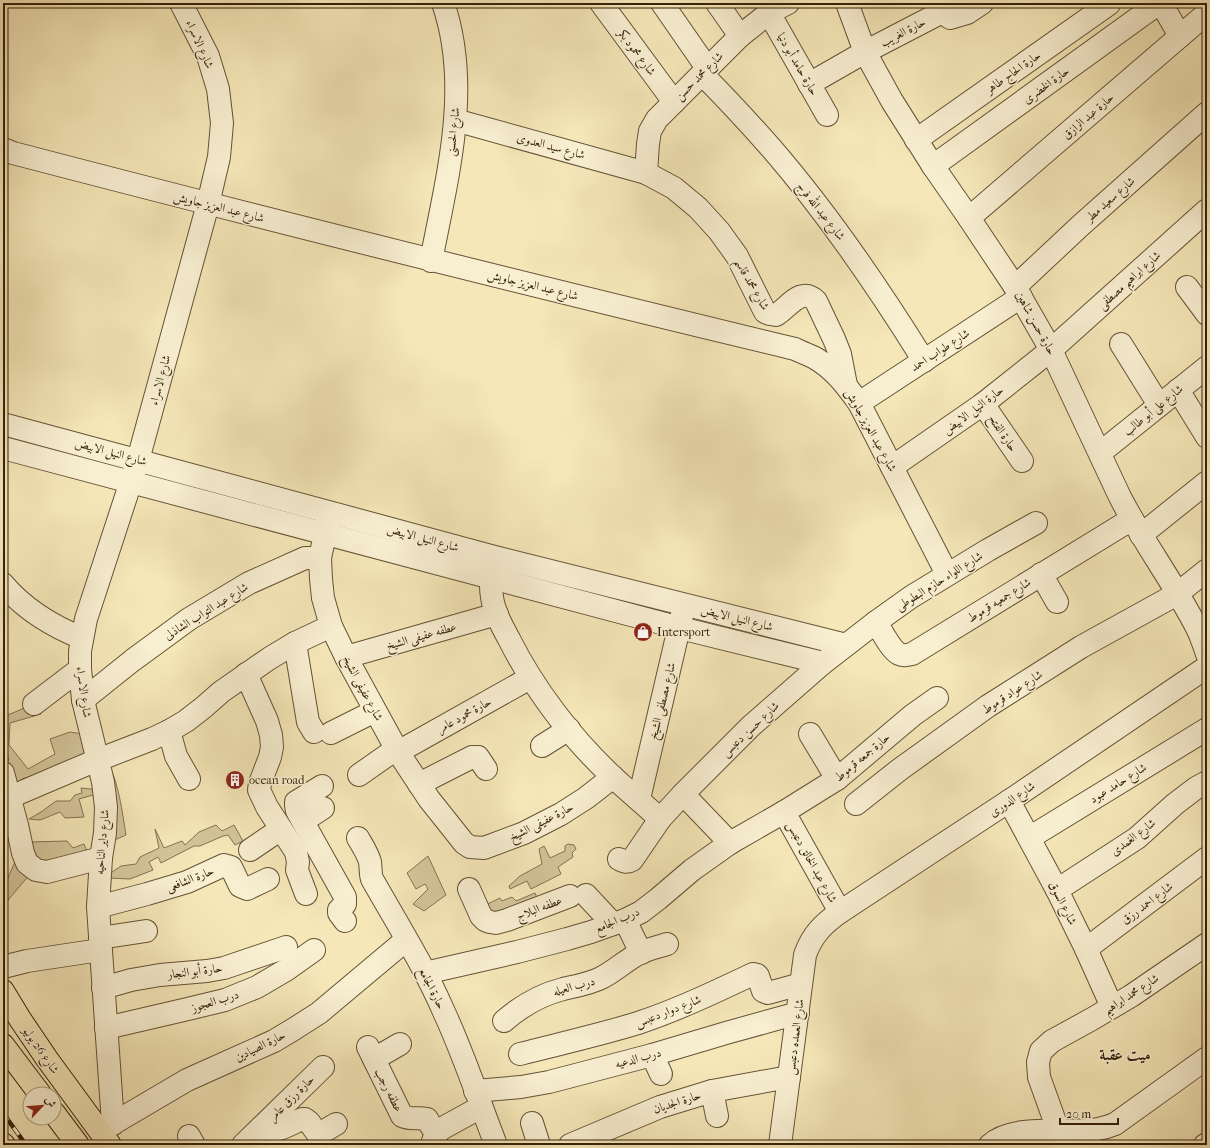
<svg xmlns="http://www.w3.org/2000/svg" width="1210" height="1148" font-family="'IM FELL French Canon',Amiri,serif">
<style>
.green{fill:#d4c59a;stroke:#847352}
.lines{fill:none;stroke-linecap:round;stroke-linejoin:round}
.minor-casing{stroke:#655235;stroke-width:24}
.major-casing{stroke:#352109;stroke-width:24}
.highway-casing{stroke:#352109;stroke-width:24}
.minor{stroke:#f8efd1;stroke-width:22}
.major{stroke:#f5e7b8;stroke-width:22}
.highway{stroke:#f5e7b8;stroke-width:22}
.rail-casing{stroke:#352109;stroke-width:4.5}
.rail{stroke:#f8efd1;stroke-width:3;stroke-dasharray:9;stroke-linecap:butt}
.labels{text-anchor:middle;stroke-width:3;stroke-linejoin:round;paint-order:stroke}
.street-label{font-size:12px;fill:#352109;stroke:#f8efd1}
.poi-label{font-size:12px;fill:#352109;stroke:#f8efd1;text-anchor:start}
.district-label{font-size:16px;font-weight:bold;fill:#352109;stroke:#f8efd1}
</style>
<rect width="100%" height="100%" fill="#f5e7b8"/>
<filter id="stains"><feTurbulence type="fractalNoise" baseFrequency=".005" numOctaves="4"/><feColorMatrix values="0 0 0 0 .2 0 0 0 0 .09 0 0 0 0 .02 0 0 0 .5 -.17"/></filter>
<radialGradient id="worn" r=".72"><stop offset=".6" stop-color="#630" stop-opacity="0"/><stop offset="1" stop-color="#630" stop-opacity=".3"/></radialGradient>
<g class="green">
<polygon points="34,704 41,714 10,723 9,745 28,769 55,754 50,739 70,732 83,734 90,763 46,771 22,779 15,795 31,842 67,841 73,848 84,844 91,861 35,867 4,763 9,760 3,744 3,717"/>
<path d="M102,761L108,763C119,784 122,811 126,835L110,842L109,864L112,872L121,866L136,864L140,857L159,848L155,829L164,848L182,841L185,845L199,832L216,825L222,831L234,825L243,841L235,845L228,835L223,836L200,846H194L161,863L158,857L149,862L153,870L130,879L109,878Z"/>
<polygon points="81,788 100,790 100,793 79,799 84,817 65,818 60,812 40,820 29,819 41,812 56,801 70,801 75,795 82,793"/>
<polygon points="568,844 574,845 576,849 572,853 573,857 558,867 561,874 531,889 527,881 510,889 509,886 520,876 542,864 539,849 544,846 550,858 565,851 565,846"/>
<polygon points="18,855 31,873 3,906 3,889"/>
<polygon points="428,856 446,895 424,911 413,904 428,889 425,884 416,889 407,873"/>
<polygon points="535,893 538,900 502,920 481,907 500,898 502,901 512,897 516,901"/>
</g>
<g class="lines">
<defs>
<g id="minor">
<polyline points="601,3 674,102"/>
<polyline points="662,3 707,68"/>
<polyline points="717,3 740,36"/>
<path d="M847,3L865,52L892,101L933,166L969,218L1015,287L1051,350L1120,497C1143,542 1174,583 1197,628C1201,636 1204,645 1207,654"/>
<polyline points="1161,3 1180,36"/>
<polyline points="769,13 827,115"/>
<path d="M702,74C726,98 749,123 772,149C829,215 878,287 924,361"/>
<polyline points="809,84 865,52 942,12 950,18 967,13 982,3"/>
<path d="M455,120L646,173L674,188L698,208L719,231L737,256L765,312L770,314L776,315C789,307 801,286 816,301L834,339L840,354L846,385"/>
<polyline points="916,140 1109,4"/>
<path d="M3,149L13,153C273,221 534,286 795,349C801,352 809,355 815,358C834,369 846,385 859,403L947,574"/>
<polyline points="933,166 1159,3"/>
<polyline points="646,173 648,144 650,131 657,119 740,36 769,13 788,3"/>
<polyline points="969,218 1207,13"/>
<path d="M431,261C447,177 472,87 443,3"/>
<polyline points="1015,287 1080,226 1207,113"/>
<polyline points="1187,287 1207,314"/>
<polyline points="1121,344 1159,405"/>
<polyline points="1178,390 1207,437"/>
<polyline points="859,403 1021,297"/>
<polyline points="983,404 1022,461"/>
<polyline points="3,424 495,557 846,645"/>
<polyline points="3,448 680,628 823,663"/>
<polyline points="1100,453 1207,367"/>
<polyline points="892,467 983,404 1051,350 1207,210"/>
<polyline points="328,520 320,558 321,579 323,598 331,626 346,657 398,752 429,799 464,843 470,847 484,848 524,833 561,814 586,798 613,777"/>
<polyline points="1141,535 1207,482"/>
<path d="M493,564C491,575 490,586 492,597C494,612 502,626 509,639C534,689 572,739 613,777C628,791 645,805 660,819"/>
<polyline points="1041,574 1057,602"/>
<path d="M3,584C25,610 52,626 82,638"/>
<path d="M876,622C881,630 891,650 899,654C903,656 907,655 912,654L1132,519"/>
<polyline points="295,643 308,722 314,732"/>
<polyline points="346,657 497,614"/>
<polyline points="246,674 267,721 271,735 272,747 270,757 260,783 259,790 267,807 296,852 298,862 297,870 306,894"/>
<polyline points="83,700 133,660 189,619 249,583 305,558 320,558"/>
<polyline points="34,704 80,669"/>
<polyline points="169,731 176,756 189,779"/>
<polyline points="331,733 375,711"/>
<polyline points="810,734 837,779"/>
<polyline points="542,746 569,729"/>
<polyline points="398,752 530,678"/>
<polyline points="3,773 17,825 23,853 27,863 36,870 47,872 101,858"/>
<polyline points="359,775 396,749"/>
<polyline points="419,784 472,757 478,757 486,769"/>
<polyline points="322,786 296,802 296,805 297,811 345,897 345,904 339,910 339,913 345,921"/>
<polyline points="683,794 730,843"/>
<polyline points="3,796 9,794 15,795 90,763 152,739 169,731 186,721 204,707 221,692 270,658 295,643 331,626"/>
<polyline points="639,799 682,615"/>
<polyline points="1009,801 1057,890 1086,949 1112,1007"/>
<polyline points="856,804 899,770 988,706 1081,647 1177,594 1207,570"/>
<polyline points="784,812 840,912"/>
<polyline points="303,821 323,808"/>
<path d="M358,838C362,845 368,854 370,862C371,868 370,873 372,879C397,923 424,966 444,1012C464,1055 479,1101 496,1145"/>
<polyline points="1029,838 1207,729"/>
<polyline points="250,850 281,829"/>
<path d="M619,859C624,862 627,863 632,860L660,819L683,794L751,726L823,663L876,622L911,597L988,550L1036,523"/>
<polyline points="469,889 481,916 485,920 490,922 496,923 507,920 570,896"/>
<polyline points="1057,890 1137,838 1175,804 1196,788 1207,782"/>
<polyline points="586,895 613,924"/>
<polyline points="98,907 147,894 187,882 224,865 231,867 240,886 247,889 268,879"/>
<polyline points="625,920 641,953"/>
<polyline points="100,938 146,931"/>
<polyline points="1086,949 1207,858"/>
<polyline points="3,967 27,961 100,950"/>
<polyline points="425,973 517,952 567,939 591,932 625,920 641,912 658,899 692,870 730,843 784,812 837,779 913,715 937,698"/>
<polyline points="103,988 131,980 160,975 207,971 224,968 286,947"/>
<path d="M504,1021C521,1006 540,995 563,989C576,986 589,984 601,978C615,971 626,960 640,953C649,949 658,947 667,944"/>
<polyline points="106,1028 192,1008 225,1000 257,987 286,970 314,950"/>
<path d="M368,1047L402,1116C410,1120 418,1117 427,1119L436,1134"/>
<path d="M520,1054C559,1044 599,1035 638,1023C677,1010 715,992 753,974L757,975L758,976L763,991L768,993L801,984"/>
<polyline points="652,1055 661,1074"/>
<polyline points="374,1059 400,1044"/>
<polyline points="475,1091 521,1087 549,1082 652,1055 726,1033 798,1013"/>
<polyline points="712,1091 717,1116"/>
<polyline points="532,1123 539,1145"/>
<polyline points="113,1124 98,907 101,858 105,833 106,807 103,782 83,700 80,669 80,651 86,619 138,460 208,204 219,157 222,123 218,89 208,56 181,3"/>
<path d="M260,1129C278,1133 286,1126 302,1119H305L309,1122L317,1133H321L336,1124"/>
<polyline points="102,1130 187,1080 274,1041 294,1029 319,1013 406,940"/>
<polyline points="189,1136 194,1145"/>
<polyline points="243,1145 323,1067"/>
<path d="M432,1145C433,1138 436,1134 441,1129L481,1107"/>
<polyline points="570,1145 660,1107 712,1091 789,1077"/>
<path d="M780,1145L805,955C812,935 823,924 840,912L1009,801L1207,667"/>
<path d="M990,1145C1014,1123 1068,1134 1098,1129C1104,1128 1110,1126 1115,1124L1207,1058"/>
<polyline points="1060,1145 1058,1130 1039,1077 1038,1062 1041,1051 1052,1041 1092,1019 1131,996 1207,944"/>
<polyline points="1205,1145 1207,1144"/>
</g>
<g id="major">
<polyline points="3,991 20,1019 47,1059 110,1145"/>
<polyline points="3,1144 4,1145"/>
</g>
<g id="highway">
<polyline points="3,1045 40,1094"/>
<polyline points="54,1113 78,1145"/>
</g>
</defs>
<use href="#minor" class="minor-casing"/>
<use href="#major" class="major-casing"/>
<use href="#highway" class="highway-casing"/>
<use href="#minor" class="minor"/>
<use href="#major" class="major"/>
<use href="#highway" class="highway"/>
<defs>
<polyline id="rail" points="3,1113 26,1145"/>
</defs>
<use href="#rail" class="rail-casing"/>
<use href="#rail" class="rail"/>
</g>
<defs>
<symbol id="shop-disc" viewBox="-11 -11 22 22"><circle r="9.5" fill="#8f2418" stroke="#f8efd1"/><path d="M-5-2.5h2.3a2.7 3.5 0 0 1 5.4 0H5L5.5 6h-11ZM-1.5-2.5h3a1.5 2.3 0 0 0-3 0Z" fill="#fff"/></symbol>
<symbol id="building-disc" viewBox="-11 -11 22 22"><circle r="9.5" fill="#8f2418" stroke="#f8efd1"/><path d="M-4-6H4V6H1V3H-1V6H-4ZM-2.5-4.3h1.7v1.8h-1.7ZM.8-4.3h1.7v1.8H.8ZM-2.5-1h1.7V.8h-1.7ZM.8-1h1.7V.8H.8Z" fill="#fff"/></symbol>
</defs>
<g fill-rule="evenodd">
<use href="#shop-disc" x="632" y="621" width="22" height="22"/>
<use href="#building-disc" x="224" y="769" width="22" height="22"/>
</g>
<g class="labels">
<g class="street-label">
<text transform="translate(903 32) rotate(-27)" y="4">حارة الغريب</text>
<text transform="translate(200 44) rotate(66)" y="4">شارع الاسراء</text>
<text transform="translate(637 52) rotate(53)" y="4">شارع محمود بكر</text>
<text transform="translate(798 64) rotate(60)" y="4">حارة حامد أبو دنيا</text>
<text transform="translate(1013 72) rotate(-35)" y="4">حارة الحاج طاهر</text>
<text transform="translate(699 76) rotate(-45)" y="4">شارع محمد حسن</text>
<text transform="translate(1046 85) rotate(-36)" y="4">حارة الخضرى</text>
<text transform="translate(1088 116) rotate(-41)" y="4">حارة عبد الرازق</text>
<text transform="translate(453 132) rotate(-84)" y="4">شارع الحسنى</text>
<text transform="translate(551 146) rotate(15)" y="4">شارع سيد العدوى</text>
<text transform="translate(1110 199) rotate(-41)" y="4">شارع سعيد مطر</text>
<text transform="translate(219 207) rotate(14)" y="4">شارع عبد العزيز جاويش</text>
<text transform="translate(821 211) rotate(52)" y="4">شارع عبد الله فرج</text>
<text transform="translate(1129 280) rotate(-42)" y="4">شارع ابراهيم مصطفى</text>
<text transform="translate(752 284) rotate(60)" y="4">شارع محمد قاسم</text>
<text transform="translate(533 285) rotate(14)" y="4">شارع عبد العزيز جاويش</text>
<text transform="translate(1036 323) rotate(61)" y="4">حارة حسن شاهين</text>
<text transform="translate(940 350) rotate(-33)" y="4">شارع طواب احمد</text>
<text transform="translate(160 380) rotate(-75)" y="4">شارع الاسراء</text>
<text transform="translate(973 410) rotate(-37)" y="4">حارة النيل الابيض</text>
<text transform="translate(1153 410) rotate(-39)" y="4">شارع على أبو طالب</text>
<text transform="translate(871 430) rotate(61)" y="4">شارع عبد العزيز جاويش</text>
<text transform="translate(1003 433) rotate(56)" y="4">حارة الفتح</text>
<text transform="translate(111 452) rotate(15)" y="4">شارع النيل الابيض</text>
<text transform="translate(423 538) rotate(15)" y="4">شارع النيل الابيض</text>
<text transform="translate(939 581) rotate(-32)" y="4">شارع اللواء حازم البطوطى</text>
<text transform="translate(999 600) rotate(-32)" y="4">شارع جمعيه قرموط</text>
<text transform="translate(206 611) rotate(-32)" y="4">شارع عبد التواب الشاذلى</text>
<text transform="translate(737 618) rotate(14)" y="4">شارع النيل الابيض</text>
<text transform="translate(421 636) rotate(-16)" y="4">عطفه عفيفى الشيخ</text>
<text transform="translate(363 688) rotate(62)" y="4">شارع عفيفى الشيخ</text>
<text transform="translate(84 692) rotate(82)" y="4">شارع الاسراء</text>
<text transform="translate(1012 692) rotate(-33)" y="4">شارع عواد قرموط</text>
<text transform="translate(662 701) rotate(-76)" y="4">شارع مصطفى الشيخ</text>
<text transform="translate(464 715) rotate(-29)" y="4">حارة محمود عامر</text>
<text transform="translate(750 729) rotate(-43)" y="4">شارع حسن دعبس</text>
<text transform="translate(862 757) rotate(-40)" y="4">حارة جمعه قرموط</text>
<text transform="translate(1118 783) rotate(-32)" y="4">شارع حامد عبود</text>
<text transform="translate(1012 799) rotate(-34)" y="4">شارع الدورى</text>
<text transform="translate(541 822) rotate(-27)" y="4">حارة عفيفى الشيخ</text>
<text transform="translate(1133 837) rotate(-37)" y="4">شارع الغمدى</text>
<text transform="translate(102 842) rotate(-85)" y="4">شارع داير الناحيه</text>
<text transform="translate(812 862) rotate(61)" y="4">شارع عبد الخالق دعبس</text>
<text transform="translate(190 879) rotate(-21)" y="4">حارة الشافعى</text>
<text transform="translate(1063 903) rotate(63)" y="4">شارع السوق</text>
<text transform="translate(1147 903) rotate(-37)" y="4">شارع احمد رزق</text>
<text transform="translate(539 908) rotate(-21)" y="4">عطفه البلاج</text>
<text transform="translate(617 920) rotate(-23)" y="4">درب الجامع</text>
<text transform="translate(195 971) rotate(-7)" y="4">حارة أبو النجار</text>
<text transform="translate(574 986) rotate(-15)" y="4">درب العيله</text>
<text transform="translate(432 988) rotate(63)" y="4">حارة الجامع</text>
<text transform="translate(1131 994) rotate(-33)" y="4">شارع محمد ابراهيم</text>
<text transform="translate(215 1001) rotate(-17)" y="4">درب العجوز</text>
<text transform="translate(668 1011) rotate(-21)" y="4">شارع دوار دعبس</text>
<text transform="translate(795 1037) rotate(-83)" y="4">شارع العمده دعبس</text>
<text transform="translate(260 1046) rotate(-26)" y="4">حارة الصيادين</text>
<text transform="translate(41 1050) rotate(55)" y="4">شارع 26 يوليو</text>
<text transform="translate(638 1058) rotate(-15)" y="4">درب الدعيه</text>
<text transform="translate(389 1090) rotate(63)" y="4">عطفه رجب</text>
<text transform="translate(291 1098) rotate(-45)" y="4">حارة رزق عامر</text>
<text transform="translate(677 1102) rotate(-18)" y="4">حارة الجديان</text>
</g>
<g class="poi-label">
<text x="657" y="636">Intersport</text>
<text x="249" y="784">ocean road</text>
</g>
<g class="district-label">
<text x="1125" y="1060">ميت عقبة</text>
</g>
</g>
<rect width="1210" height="1148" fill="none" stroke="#f5e7b8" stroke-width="16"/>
<rect x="4" y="4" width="1202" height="1140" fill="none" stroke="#352109" stroke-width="2"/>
<rect x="8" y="8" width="1194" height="1132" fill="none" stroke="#352109"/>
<g transform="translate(42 1106) rotate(64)"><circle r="19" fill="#f8efd1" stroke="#aa9d81"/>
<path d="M0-3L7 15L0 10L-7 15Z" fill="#8f2418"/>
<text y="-6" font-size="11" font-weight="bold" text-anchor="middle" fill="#352109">ش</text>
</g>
<path d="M1060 1118v6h58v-6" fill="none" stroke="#352109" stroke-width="2"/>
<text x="1066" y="1118" font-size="12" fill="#352109" stroke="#f8efd1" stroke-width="3" paint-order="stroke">20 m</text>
<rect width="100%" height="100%" filter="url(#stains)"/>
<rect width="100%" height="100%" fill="url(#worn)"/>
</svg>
